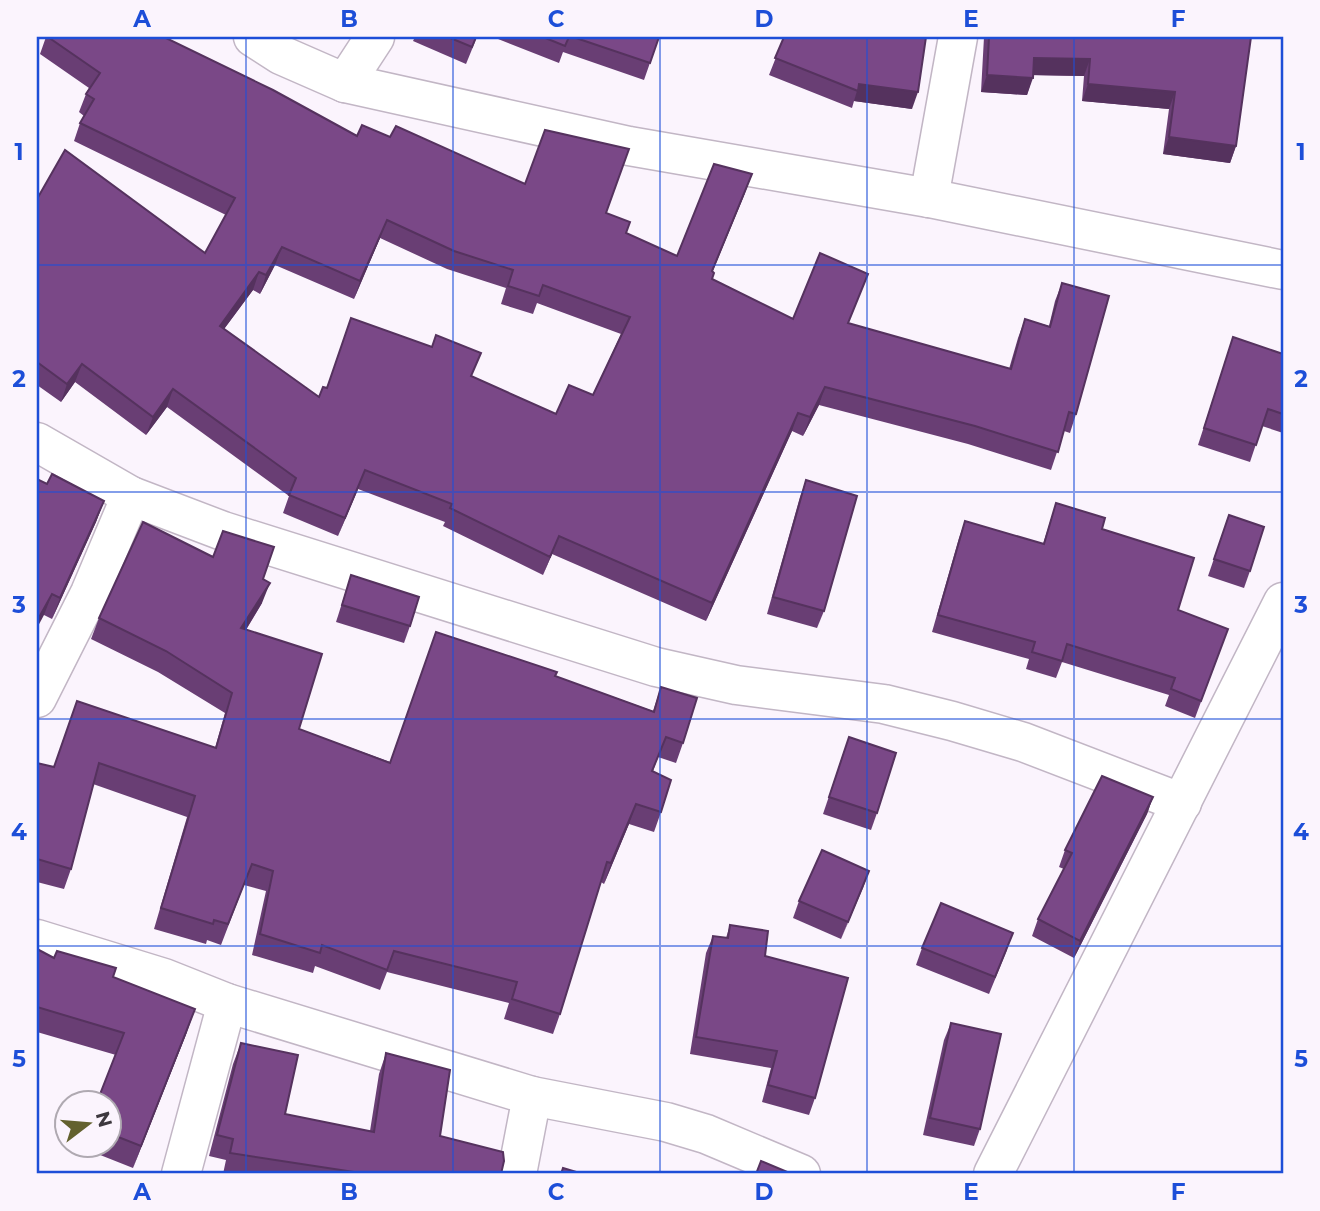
<svg xmlns="http://www.w3.org/2000/svg" width="1320" height="1211" font-family="Montserrat,sans-serif">
<style>
.lines{fill:none;stroke-linecap:round;stroke-linejoin:round}
.minor-casing{stroke:#c2b6c5;stroke-width:41}
.minor{stroke:#fff;stroke-width:38}
.wall{fill:#693e74;fill-rule:evenodd}
.shaded-wall{fill:#55325e}
.building{fill:#7a4887;stroke:#55325e;stroke-width:2;fill-rule:evenodd}
.grid{fill:none;stroke:#1d4ed8;stroke-width:2;stroke-opacity:0.55}
.neatline{fill:none;stroke:#1d4ed8;stroke-width:2.5}
.grid-label{font-size:23px;text-anchor:middle;font-weight:bold;fill:#1d4ed8}
</style>
<rect width="100%" height="100%" fill="#fbf4fd"/>
<g class="lines">
<defs>
<g id="minor">
<polyline points="253,37 281,55 345,83 629,146 929,198 1283,270"/>
<polyline points="345,83 375,37"/>
<polyline points="929,198 958,37"/>
<polyline points="37,442 131,496 223,531 656,667 736,685 884,704 952,721 1023,742 1182,803"/>
<polyline points="37,698 90,593 131,496"/>
<polyline points="37,939 164,978 227,1003 532,1096 666,1122 706,1134 801,1174"/>
<polyline points="181,1174 227,1003"/>
<polyline points="517,1174 532,1096"/>
<polyline points="993,1174 1283,602"/>
</g>
</defs>
<use href="#minor" class="minor-casing"/>
<use href="#minor" class="minor"/>
</g>
<g class="wall">
<path d="M46,37H164L357,136L390,137L606,213L626,233L677,256L745,193L712,272V279L793,319L868,274L848,323L1009,369L1018,338L1025,319L1049,326L1055,301L1062,283L1076,414L1070,433L1064,431L1051,470L968,444L819,405L803,436L792,431L706,621L552,554L543,575L443,526L445,522L358,489L338,536L283,513L289,496L167,407L146,435L75,382L61,402L37,385V199L205,253L226,215L74,141L80,123L84,116L79,112L86,94L89,88L40,54ZM380,238L447,269L506,288L501,304L533,314L537,303L621,334L593,395L556,414L472,376L327,388L319,397L224,329L253,290L260,294L275,265L354,299Z"/>
<polygon points="415,37 477,37 466,64 413,41"/>
<polygon points="493,37 659,37 644,80 563,52 559,63"/>
<polygon points="784,37 912,109 854,101 852,108 769,75"/>
<polygon points="984,37 1251,37 1236,146 1230,163 1163,154 1169,109 1082,101 1084,76 1033,75 1027,95 981,92"/>
<polygon points="1233,337 1283,354 1283,433 1262,426 1250,462 1198,445"/>
<polygon points="806,480 824,611 817,628 767,614 800,497"/>
<polygon points="47,484 104,501 96,522 52,619 44,615"/>
<polygon points="1056,503 1102,529 1178,610 1228,629 1195,718 1165,706 1169,695 1062,662 1056,678 1026,669 1029,659 932,632 959,538 965,521 1043,544"/>
<polygon points="1229,515 1250,571 1244,588 1208,576"/>
<polygon points="213,557 263,579 262,603 246,630 299,729 390,762 555,676 653,711 661,687 683,743 676,763 658,757 653,771 661,812 654,832 629,824 604,884 601,882 560,1014 553,1034 504,1019 509,1003 387,972 380,990 315,966 313,973 252,955 266,891 244,885 221,945 207,940 206,944 154,929 187,817 93,784 71,869 64,889 37,882 37,763 54,767 215,748 225,713 158,672 91,639 99,618"/>
<polygon points="351,575 410,626 404,643 336,622"/>
<polygon points="849,737 877,813 871,830 823,814"/>
<polygon points="1153,797 1147,814 1074,958 1032,936 1038,919 1064,869 1059,867 1065,850"/>
<polygon points="869,871 841,939 793,918 799,901"/>
<polygon points="730,925 765,956 815,1098 809,1115 762,1102 771,1068 690,1054 706,953 713,936 726,938"/>
<polygon points="922,948 1007,950 989,994 916,965"/>
<polygon points="37,949 54,958 113,977 187,1032 133,1168 80,1147 81,1144 108,1144 108,1102 116,1055 37,1032"/>
<polygon points="951,1023 980,1129 974,1146 923,1135 944,1040"/>
<polygon points="241,1043 285,1114 370,1131 379,1074 386,1053 440,1136 501,1174 223,1174 226,1160 209,1156 233,1064"/>
</g>
<g class="shaded-wall">
<polygon points="1034,58 1090,59 1084,76 1028,75"/>
<polygon points="987,75 1033,78 1027,95 981,92"/>
<polygon points="859,84 918,92 912,109 854,101"/>
<polygon points="1088,84 1175,92 1169,109 1082,101"/>
<polygon points="1169,137 1236,146 1230,163 1163,154"/>
<polygon points="752,174 745,193 705,290 712,271"/>
<polygon points="387,220 380,238 354,299 360,281"/>
<polygon points="282,247 275,265 260,294 266,275"/>
<polygon points="259,272 253,290 213,344 220,326"/>
<polygon points="82,364 75,382 61,402 67,384"/>
<polygon points="825,387 819,405 803,436 810,417"/>
<polygon points="173,389 167,407 146,435 153,417"/>
<polygon points="798,413 792,431 706,621 712,603"/>
<polygon points="365,470 358,489 338,536 345,518"/>
<polygon points="104,501 96,522 52,619 60,598"/>
<polygon points="559,536 552,554 543,575 550,557"/>
<polygon points="270,583 262,603 234,649 241,628"/>
<polygon points="52,594 44,615 37,628 37,621"/>
<polygon points="1153,797 1147,814 1074,958 1080,941"/>
<polygon points="636,804 629,824 604,884 611,863"/>
<polygon points="869,871 863,888 841,939"/>
<polygon points="195,1009 187,1032 133,1168 141,1146"/>
</g>
<g class="building">
<path d="M48,37H164L273,90L357,136L362,125L390,137L396,126L525,184L545,130L629,149L606,213L630,222L626,233L677,256L714,164L752,174L712,271L714,273L712,279L793,319L820,253L868,274L848,323L1011,369L1025,319L1050,327L1062,283L1109,296L1076,414L1069,412L1058,452L975,426L825,387L810,417L798,413L712,603L559,536L550,557L450,508L452,504L365,470L345,518L289,495L296,478L173,389L153,417L82,364L67,384L37,362V199L65,150L205,253L235,198L80,123L94,99L86,94L100,73ZM387,220L454,251L513,270L508,286L539,296L543,285L630,317L593,395L569,385L556,414L471,376L481,353L436,335L432,347L351,318L327,388L323,387L319,397L220,326L259,272L266,275L282,247L360,281Z"/>
<polygon points="448,37 476,37 472,47"/>
<polygon points="543,37 569,37 565,46"/>
<polygon points="573,37 659,37 650,63"/>
<polygon points="784,37 926,37 918,92 859,84 858,91 775,58"/>
<polygon points="989,37 1251,37 1236,146 1169,137 1175,92 1088,84 1090,59 1034,58 1033,78 987,75"/>
<polygon points="1233,337 1283,354 1283,414 1268,409 1256,445 1204,428"/>
<polygon points="52,474 104,501 60,598 52,594 37,621 37,479 47,484"/>
<polygon points="806,480 857,496 824,611 773,597"/>
<polygon points="1056,503 1105,518 1102,529 1194,558 1178,610 1228,629 1201,701 1171,689 1175,678 1067,644 1062,661 1032,652 1035,642 938,615 965,521 1044,544"/>
<polygon points="1229,515 1264,527 1250,571 1214,559"/>
<polygon points="143,522 213,557 223,531 274,547 263,579 270,583 241,628 322,654 299,729 390,763 436,632 557,672 555,676 654,712 661,687 697,698 683,743 666,737 652,771 671,780 661,812 636,804 611,863 607,862 560,1014 512,999 517,982 394,951 387,970 322,945 320,953 260,934 273,871 252,864 228,924 214,920 213,924 161,908 195,796 99,763 71,869 37,859 37,763 54,767 77,701 216,748 232,693 166,651 99,618"/>
<polygon points="351,575 419,597 410,626 342,605"/>
<polygon points="849,737 896,753 877,813 829,797"/>
<polygon points="1102,776 1153,797 1080,941 1038,919 1072,853 1065,850"/>
<polygon points="822,850 869,871 848,922 799,901"/>
<polygon points="941,903 1013,933 995,977 922,948"/>
<polygon points="730,925 768,931 765,956 848,978 815,1098 768,1085 777,1051 696,1037 713,936 728,938"/>
<polygon points="37,949 54,958 57,951 116,968 113,977 195,1009 141,1146 108,1133 108,1102 97,1102 124,1033 37,1007"/>
<polygon points="951,1023 1001,1034 980,1129 930,1118"/>
<polygon points="241,1043 298,1055 285,1114 374,1132 386,1053 450,1070 440,1136 503,1152 504,1161 501,1174 367,1174 230,1153 233,1139 217,1135"/>
<polygon points="761,1161 792,1174 756,1174"/>
<polygon points="563,1168 583,1174 561,1174"/>
</g>
<path class="grid" d="M246,37V1174M453,37V1174M660,37V1174M867,37V1174M1074,37V1174M37,265H1283M37,492H1283M37,719H1283M37,946H1283"/>
<rect width="1320" height="1211" fill="none" stroke="#fbf4fd" stroke-width="77"/>
<g transform="translate(88 1124) rotate(74)"><circle r="33" fill="#fbf4fd" stroke="#afa9b1" stroke-width="2"/>
<path d="M0-5L12 26L0 18L-12 26Z" fill="#63612e"/>
<text y="-10" font-size="19" font-weight="bold" text-anchor="middle" fill="#3d383e">N</text>
</g>
<rect x="38" y="38" width="1244" height="1134" class="neatline"/>
<g class="grid-label">
<text x="142" y="27">A</text>
<text x="349" y="27">B</text>
<text x="556" y="27">C</text>
<text x="764" y="27">D</text>
<text x="971" y="27">E</text>
<text x="1178" y="27">F</text>
<text x="19" y="160">1</text>
<text x="1301" y="160">1</text>
<text x="19" y="387">2</text>
<text x="1301" y="387">2</text>
<text x="19" y="613">3</text>
<text x="1301" y="613">3</text>
<text x="19" y="840">4</text>
<text x="1301" y="840">4</text>
<text x="19" y="1067">5</text>
<text x="1301" y="1067">5</text>
<text x="142" y="1200">A</text>
<text x="349" y="1200">B</text>
<text x="556" y="1200">C</text>
<text x="764" y="1200">D</text>
<text x="971" y="1200">E</text>
<text x="1178" y="1200">F</text>
</g>
</svg>
